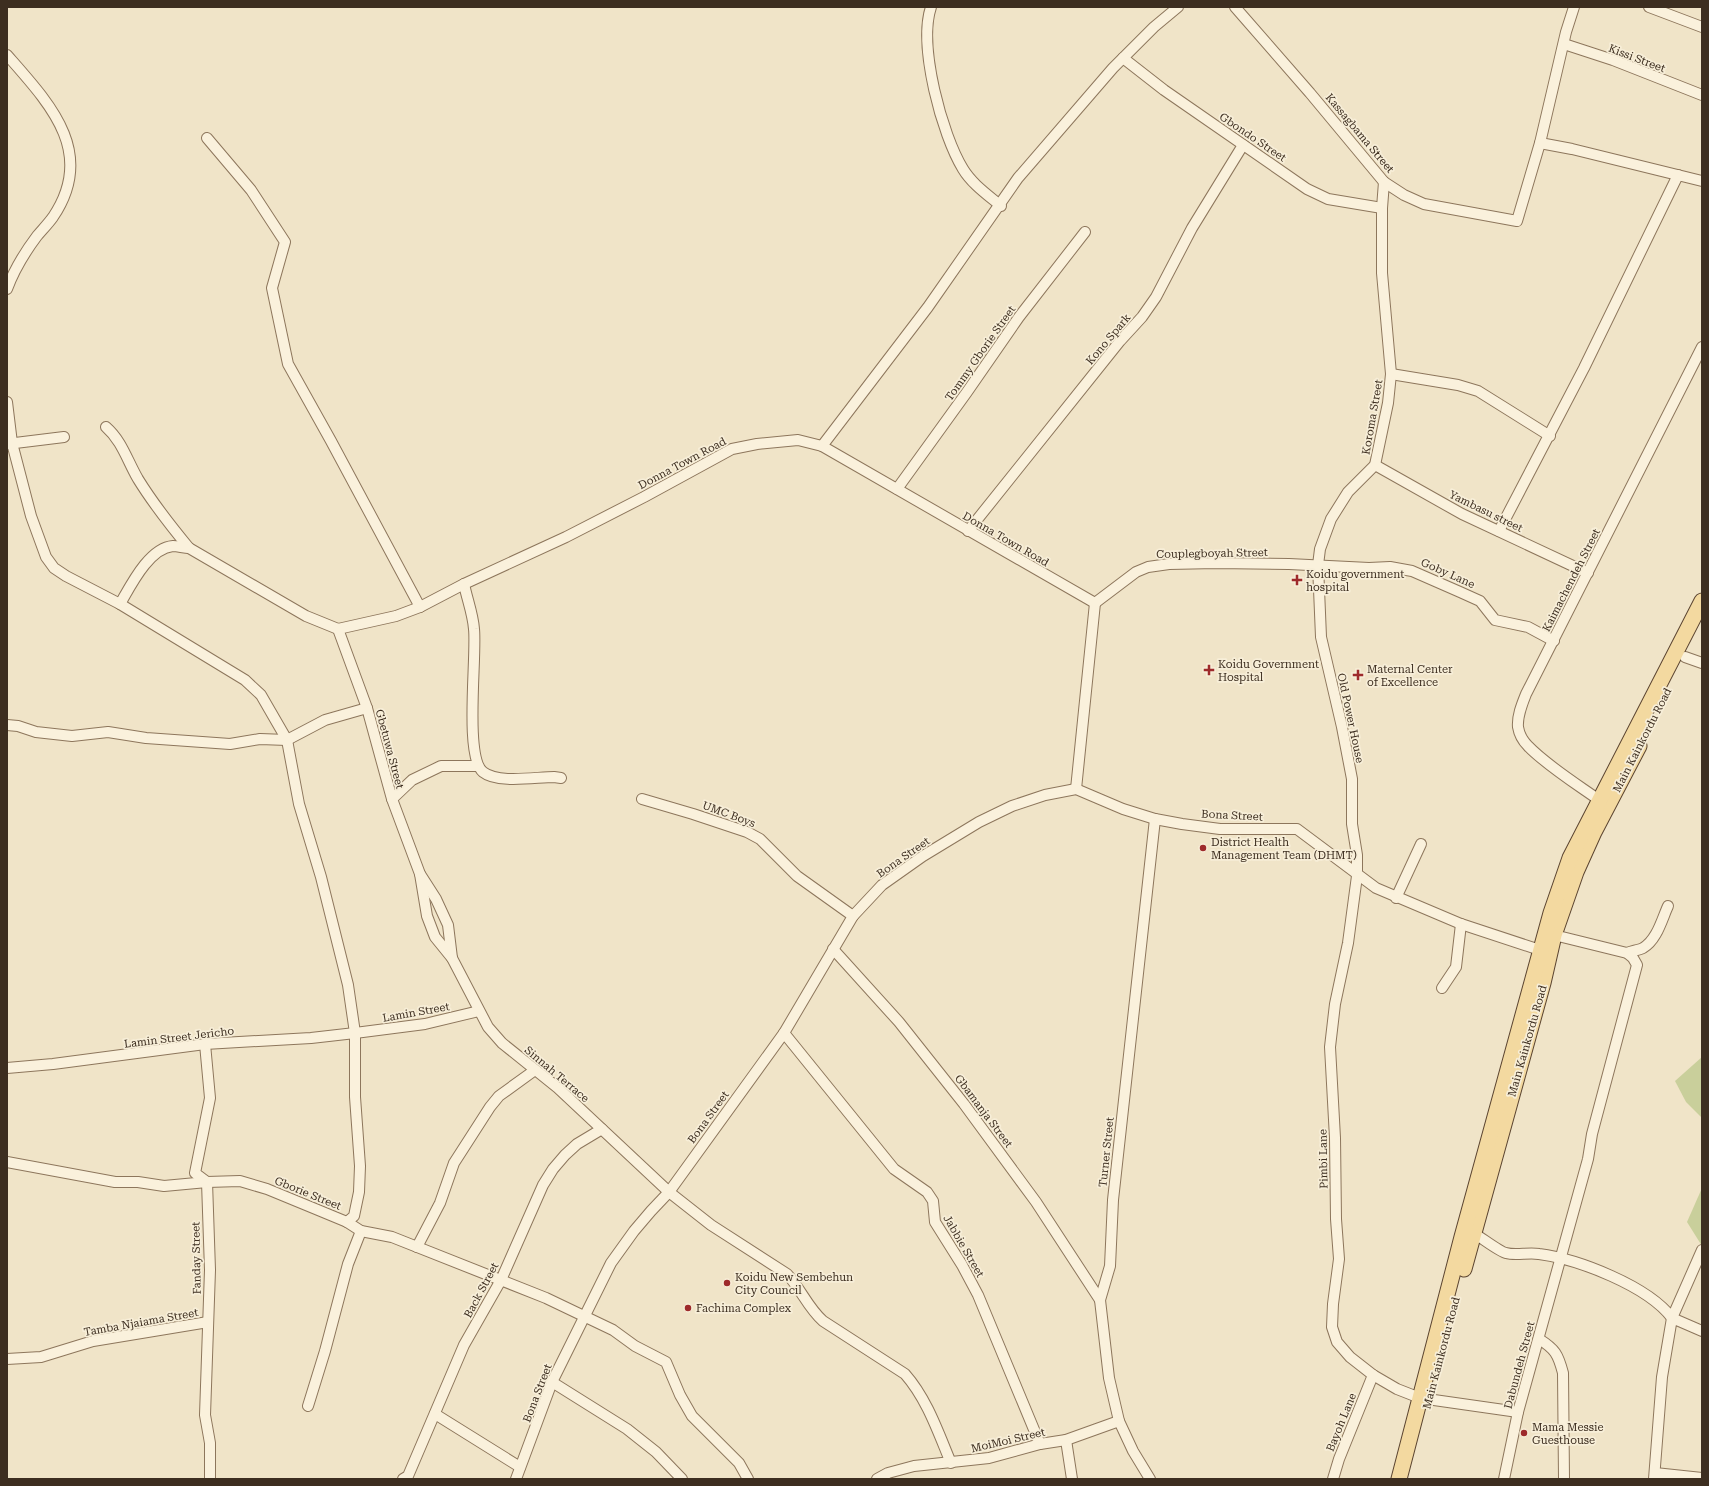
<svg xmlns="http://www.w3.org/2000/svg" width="1709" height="1486" font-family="'Roboto Serif',serif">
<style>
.green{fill:#c9cf9b}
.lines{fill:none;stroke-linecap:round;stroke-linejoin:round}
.minor-casing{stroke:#8d765c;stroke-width:12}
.primary-casing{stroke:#5b4430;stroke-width:17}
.minor{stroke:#faf1dc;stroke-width:10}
.primary{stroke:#f3d9a0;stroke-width:15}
.poi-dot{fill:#9e2a2b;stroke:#f7eed8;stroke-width:1.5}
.labels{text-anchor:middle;stroke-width:3.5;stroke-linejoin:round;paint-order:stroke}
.street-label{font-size:11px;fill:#3d2e20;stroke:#f7eed8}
.poi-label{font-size:11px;fill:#3d2e20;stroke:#f7eed8;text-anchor:start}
</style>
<rect width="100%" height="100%" fill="#f0e4c8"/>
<g class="green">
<polygon points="1702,1057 1702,1118 1686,1102 1675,1081"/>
<polygon points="1702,1188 1702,1246 1687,1222"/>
</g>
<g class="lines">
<defs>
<g id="minor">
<path d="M931,7C918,46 942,135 963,169C972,184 988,195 1001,206"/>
<polyline points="1235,7 1310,93 1384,182 1404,195 1424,204 1517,221 1540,143 1566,32 1574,7"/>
<polyline points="1649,7 1702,27"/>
<polyline points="1564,44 1613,60 1702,95"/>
<path d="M7,55C49,103 97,152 53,217C48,224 42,230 37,236C25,252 14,270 7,289"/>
<polyline points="1123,58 1164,90 1307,189 1328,199 1382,208"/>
<polyline points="207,138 251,190 285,242 272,288 288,364 331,441 420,607"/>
<polyline points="1540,143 1572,149 1702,181"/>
<polyline points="1384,182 1382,208 1382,273 1391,374 1388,403 1375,465 1348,492 1331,519 1320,549 1318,565 1321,637 1342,727 1352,779 1352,824 1357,855 1357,876 1348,943 1335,1004 1330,1047 1335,1138 1336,1219 1339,1259 1333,1304 1332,1327 1337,1342 1350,1357 1373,1375 1397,1389 1420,1398 1518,1412"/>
<polyline points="1391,374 1458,385 1478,391 1550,436"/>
<polyline points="7,402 12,443 31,516 46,557 54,568 66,576 120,604 245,680 261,695 287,740 299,804 321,877 348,985 355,1033 355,1097 360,1166 359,1192 354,1216 347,1222"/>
<path d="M106,427C122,441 127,460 138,479C154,505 170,525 189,548"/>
<polyline points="7,444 64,437"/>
<polyline points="822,446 928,307 1018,178 1113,68 1154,27 1178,7"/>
<polyline points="1375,465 1462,514 1588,573"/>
<polyline points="897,489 967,392 1019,317 1085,232"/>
<polyline points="968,531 1120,341 1142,317 1156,297 1192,228 1243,145"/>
<polyline points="1499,531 1584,368 1678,175"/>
<path d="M464,584C467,599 473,614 474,629C477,655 464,757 483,772C498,784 536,777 554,777L561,778"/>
<polyline points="1095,603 1136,572 1148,567 1169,564 1216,563 1289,564 1369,568 1390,567 1412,571 1460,592 1480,601 1495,620 1528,627 1554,641"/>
<path d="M120,604C131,585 149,548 173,546C178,546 184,548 189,548L306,616L338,629"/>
<polyline points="338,629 396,616 420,607 464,584 566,537 644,497 732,449 757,444 798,440 822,446 1095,603"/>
<polyline points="338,629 367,708 392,799 420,874 436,899 448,925 452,958"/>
<polyline points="1685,657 1702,663"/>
<polyline points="7,725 18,726 36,732 72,736 108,732 146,738 230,744 260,739 287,740 325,720 367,708"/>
<polyline points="1076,789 1095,603"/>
<polyline points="392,799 412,780 441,766 477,766"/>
<polyline points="642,799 693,814 747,832 760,839 797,876 853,916"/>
<path d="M1604,802L1599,800C1578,785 1546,765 1528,746C1523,741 1519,733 1518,727C1517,716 1522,704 1526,694L1702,347"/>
<path d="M420,874L427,916L435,937L452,958L488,1027L502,1043L558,1088L669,1192L711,1225L787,1274C801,1289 808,1308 823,1321L905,1374C927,1399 938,1432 951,1463"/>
<polyline points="1396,898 1421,844"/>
<polyline points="833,949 899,1022 964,1104 1036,1202 1100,1300"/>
<path d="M1627,953C1632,951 1639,950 1643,948C1657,940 1662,919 1668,906"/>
<polyline points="1442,988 1456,967 1461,924"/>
<polyline points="784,1033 894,1169 927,1192 933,1201 935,1222 962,1265 978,1295 1040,1444"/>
<polyline points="205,1044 210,1098 195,1173 207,1182 210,1270 205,1415 210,1443 210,1479"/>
<polyline points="7,1068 53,1064 205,1044 311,1038 355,1033 425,1024 479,1011"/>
<polyline points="7,1162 115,1182 138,1182 164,1186 207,1182 240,1181 267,1189 318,1210 347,1222 361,1231 392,1237 546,1298 613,1330 635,1346 666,1362 680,1395 692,1416 739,1463 748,1479"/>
<path d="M1475,1234C1482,1238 1500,1252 1506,1253C1516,1256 1528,1252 1539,1254C1578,1259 1648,1286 1672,1318L1702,1250"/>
<polyline points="417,1247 440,1203 454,1163 490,1107 499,1096 535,1070"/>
<path d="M1539,1339C1555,1349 1558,1354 1563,1373L1564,1479"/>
<polyline points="7,1359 41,1357 93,1341 208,1322"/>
<polyline points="552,1382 627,1429 656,1452 682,1479"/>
<polyline points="308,1406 325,1351 348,1264 361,1231"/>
<polyline points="435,1414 520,1467"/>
<polyline points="1066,1440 1072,1479"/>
<polyline points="1655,1473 1702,1478"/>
<polyline points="403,1479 408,1476 464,1345 501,1280 543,1185 553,1169 565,1155 577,1144 602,1129"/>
<polyline points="516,1479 552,1382 611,1263 634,1231 651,1211 669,1192 784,1033 853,916 882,885 923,856 979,822 1012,806 1045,795 1076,789 1123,809 1155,819 1182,824 1220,829 1297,829 1376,888 1461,924 1546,952"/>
<polyline points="877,1479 888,1473 914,1466 989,1458 1040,1444 1066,1440 1119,1421"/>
<polyline points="1150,1479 1133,1451 1119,1421 1109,1378 1100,1300 1110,1266 1113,1200 1155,819"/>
<polyline points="1333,1479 1339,1459 1373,1375"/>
<polyline points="1504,1479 1518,1412 1588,1159 1592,1134 1637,965 1633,958 1627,953 1554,935"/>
<polyline points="1654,1479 1662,1377 1672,1318 1702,1331"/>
</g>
<g id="primary">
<polyline points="1464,1269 1543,983 1554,935 1576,872 1594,832 1639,746"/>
<polyline points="1399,1479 1462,1237 1551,913 1570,858 1702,601"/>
</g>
</defs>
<use href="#minor" class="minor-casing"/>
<use href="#primary" class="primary-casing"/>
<use href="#minor" class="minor"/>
<use href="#primary" class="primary"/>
</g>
<g class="poi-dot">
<path d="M1295 574h4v4h4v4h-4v4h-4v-4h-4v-4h4z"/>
<path d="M1207 664h4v4h4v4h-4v4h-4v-4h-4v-4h4z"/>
<path d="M1356 669h4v4h4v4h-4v4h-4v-4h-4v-4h4z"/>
<circle cx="1203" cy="848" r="4"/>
<circle cx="727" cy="1283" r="4"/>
<circle cx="688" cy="1308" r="4"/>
<circle cx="1524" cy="1433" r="4"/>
</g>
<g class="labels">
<g class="street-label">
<text transform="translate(1637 58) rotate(21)" y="4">Kissi Street</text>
<text transform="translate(1360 133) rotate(50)" y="4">Kassagbama Street</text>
<text transform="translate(1253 137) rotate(34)" y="4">Gbondo Street</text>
<text transform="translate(1108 339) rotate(-50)" y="4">Kono Spark</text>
<text transform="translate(980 353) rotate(-55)" y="4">Tommy Gborie Street</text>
<text transform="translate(1372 417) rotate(-80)" y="4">Koroma Street</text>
<text transform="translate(682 463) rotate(-28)" y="4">Donna Town Road</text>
<text transform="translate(1486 511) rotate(26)" y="4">Yambasu street</text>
<text transform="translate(1006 539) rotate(30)" y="4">Donna Town Road</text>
<text transform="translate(1212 553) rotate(-1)" y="4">Couplegboyah Street</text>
<text transform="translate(1448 573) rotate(24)" y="4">Goby Lane</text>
<text transform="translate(1571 580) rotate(-63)" y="4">Kaimachendeh Street</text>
<text transform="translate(1351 718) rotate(78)" y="4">Old Power House</text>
<text transform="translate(1642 740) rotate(-63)" y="4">Main Kainkordu Road</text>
<text transform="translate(390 749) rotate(75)" y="4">Gbetuwa Street</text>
<text transform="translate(729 814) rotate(20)" y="4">UMC Boys</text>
<text transform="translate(1232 815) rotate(3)" y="4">Bona Street</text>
<text transform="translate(903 857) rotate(-35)" y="4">Bona Street</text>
<text transform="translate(416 1012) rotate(-10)" y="4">Lamin Street</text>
<text transform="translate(179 1037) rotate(-7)" y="4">Lamin Street Jericho</text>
<text transform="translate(1527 1041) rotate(-74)" y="4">Main Kainkordu Road</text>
<text transform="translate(557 1074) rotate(40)" y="4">Sinnah Terrace</text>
<text transform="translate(984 1111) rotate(53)" y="4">Gbamanja Street</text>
<text transform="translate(708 1117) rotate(-54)" y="4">Bona Street</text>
<text transform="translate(1106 1152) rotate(-84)" y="4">Turner Street</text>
<text transform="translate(1323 1159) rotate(-91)" y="4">Pimbi Lane</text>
<text transform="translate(308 1193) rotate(22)" y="4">Gborie Street</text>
<text transform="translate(964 1246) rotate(60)" y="4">Jabbie Street</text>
<text transform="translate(196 1258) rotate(-91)" y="4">Fanday Street</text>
<text transform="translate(481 1290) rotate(-62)" y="4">Back Street</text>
<text transform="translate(141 1322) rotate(-10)" y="4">Tamba Njaiama Street</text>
<text transform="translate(1441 1353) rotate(-75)" y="4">Main Kainkordu Road</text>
<text transform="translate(1519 1365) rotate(-75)" y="4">Dabundeh Street</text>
<text transform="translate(537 1393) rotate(-69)" y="4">Bona Street</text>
<text transform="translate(1341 1422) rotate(-68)" y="4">Bayoh Lane</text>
<text transform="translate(1008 1440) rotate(-13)" y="4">MoiMoi Street</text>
</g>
<g class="poi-label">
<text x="1306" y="578">Koidu government<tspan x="1306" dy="13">hospital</tspan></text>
<text x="1218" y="668">Koidu Government<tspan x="1218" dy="13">Hospital</tspan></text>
<text x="1367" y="673">Maternal Center<tspan x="1367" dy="13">of Excellence</tspan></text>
<text x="1211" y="846">District Health<tspan x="1211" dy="13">Management Team (DHMT)</tspan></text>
<text x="735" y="1281">Koidu New Sembehun<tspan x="735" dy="13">City Council</tspan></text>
<text x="696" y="1312">Fachima Complex</text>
<text x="1532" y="1431">Mama Messie<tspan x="1532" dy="13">Guesthouse</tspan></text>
</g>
</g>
<rect width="1709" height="1486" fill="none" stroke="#3d2e20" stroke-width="16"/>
</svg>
